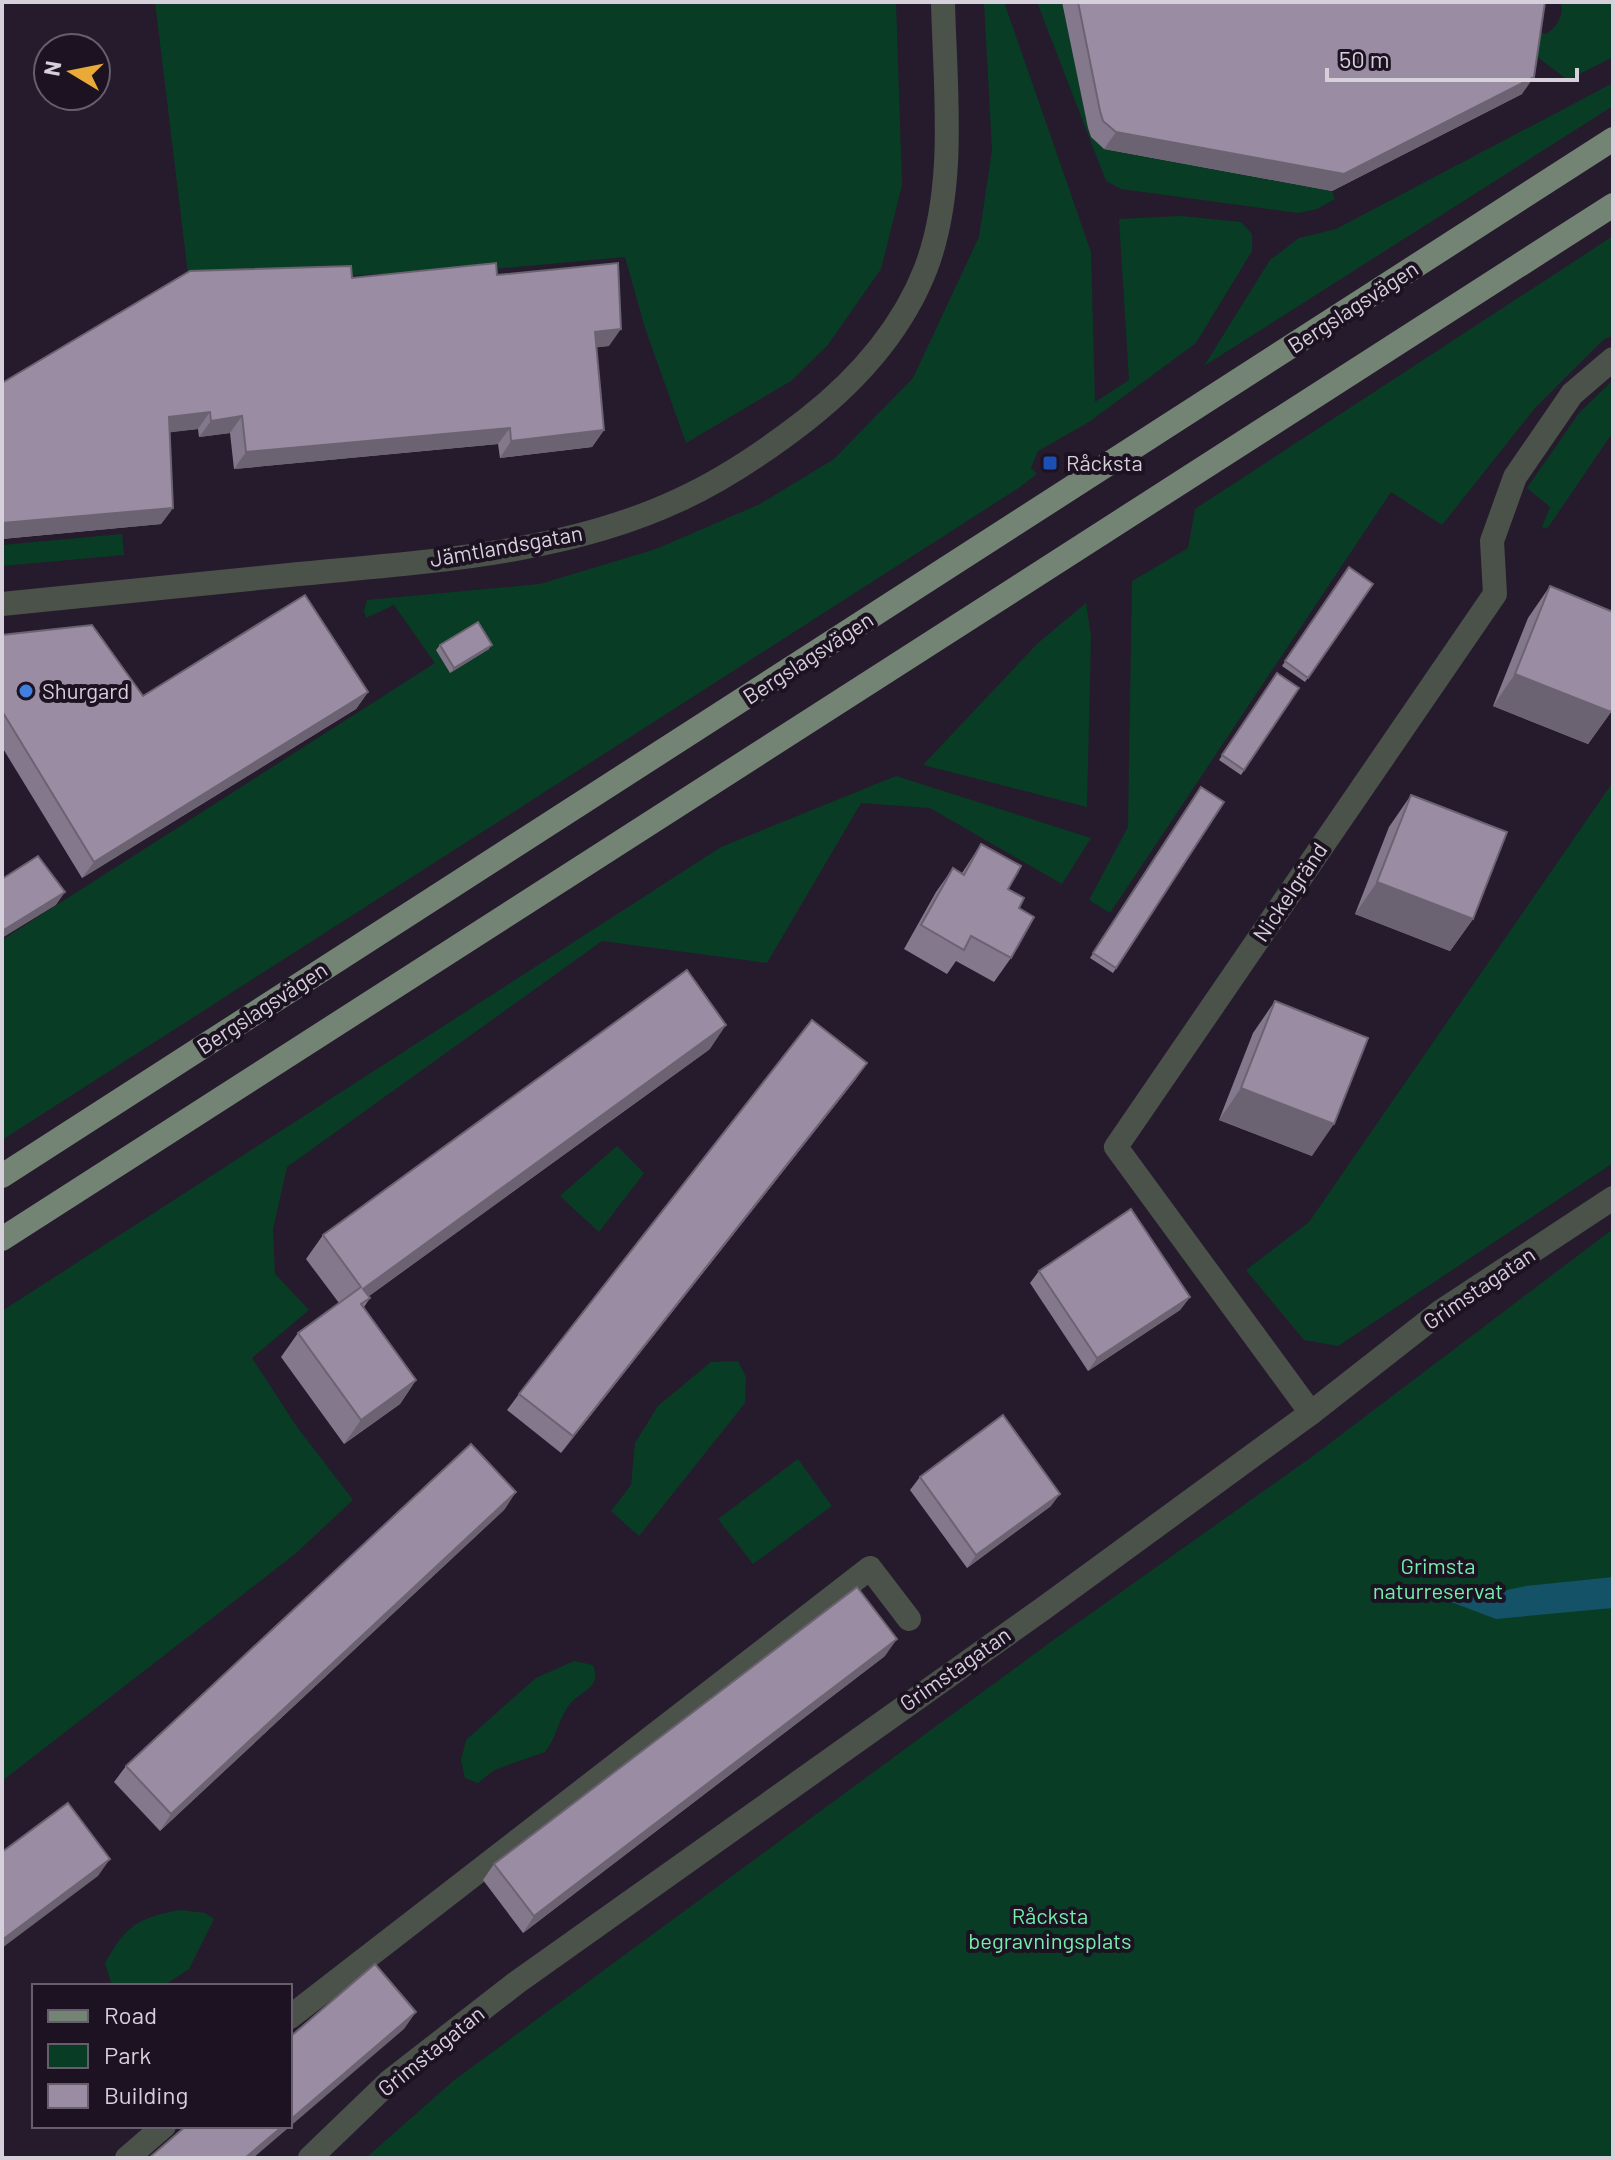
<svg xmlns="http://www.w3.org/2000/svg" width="1615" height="2160" font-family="Barlow,sans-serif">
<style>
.green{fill:#093c24}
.water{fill:#145267}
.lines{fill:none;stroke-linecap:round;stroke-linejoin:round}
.minor{stroke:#4a524a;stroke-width:24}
.major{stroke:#738374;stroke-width:24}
.wall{fill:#84798c}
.shaded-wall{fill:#6c6372}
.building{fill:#9a8da3;stroke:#6c6372;stroke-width:2}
.transit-dot{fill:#1a4fb4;stroke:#1c1222;stroke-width:3}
.shop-dot{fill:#3f7fe0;stroke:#1c1222;stroke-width:3}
.labels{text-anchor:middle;stroke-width:8;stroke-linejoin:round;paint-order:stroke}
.street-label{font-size:22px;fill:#d6d0db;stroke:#1c1222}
.poi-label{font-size:22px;fill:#d6d0db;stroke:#1c1222;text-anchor:start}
.park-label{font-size:22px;fill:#73eead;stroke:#1c1222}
</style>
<rect width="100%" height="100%" fill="#251b2c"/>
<g class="green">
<polygon points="155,2 896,2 902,185 881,269 827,346 791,381 686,443 645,328 625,257 483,270 189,282"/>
<polygon points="984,2 1004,2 1091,252 1095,402 1129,380 1119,219 1181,216 1241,222 1252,234 1252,251 1196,343 1089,422 1038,451 1031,468 1037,474 1017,489 2,1140 2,940 435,663 394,605 366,618 364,611 367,600 540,584 656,549 760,504 834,459 913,378 979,237 992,150"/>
<polygon points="1037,2 1062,2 1088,128 1091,137 1104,149 1332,191 1335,199 1317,209 1298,213 1121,189 1106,181"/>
<path d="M1561,2H1613V57L1568,80L1528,50L1532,29L1546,34C1557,27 1564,16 1561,2Z"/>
<polygon points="1613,83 1613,106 1204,366 1270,260 1299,238 1336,229"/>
<polygon points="1613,236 1613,335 1603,340 1535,408 1442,525 1391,492 1110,913 1089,900 1128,827 1132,581 1188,548 1195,509"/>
<polygon points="1613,380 1613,432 1547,529 1542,527 1550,507 1527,488 1579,413"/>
<polygon points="122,534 124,555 2,566 2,545"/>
<polygon points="1086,603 1091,636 1087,807 923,765 1038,643"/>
<polygon points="896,776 1091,838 1062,884 930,808 861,803 767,963 602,941 287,1167 273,1229 275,1274 309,1310 252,1358 297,1427 353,1500 295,1554 2,1781 2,1311 721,847"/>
<polygon points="1613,782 1613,1163 1338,1346 1304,1340 1246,1270 1309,1222"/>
<polygon points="617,1146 644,1173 599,1232 560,1196"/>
<polygon points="1613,1229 1613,2158 366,2158 453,2081 1052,1641 1313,1456"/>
<polygon points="738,1361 746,1377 745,1403 639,1536 611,1511 631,1485 635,1443 658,1406 711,1362"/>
<polygon points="798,1459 832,1506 753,1564 718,1519"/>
<path d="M574,1661L593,1665C602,1689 581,1690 569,1705C559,1719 556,1738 545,1752L494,1770L478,1783L465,1778L461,1760L466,1740L536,1678Z"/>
<path d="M180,1910L205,1913L214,1919L189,1969L163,1986H112L105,1963C126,1925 138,1918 180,1910Z"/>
</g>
<polygon class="water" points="1613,1577 1613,1608 1496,1619 1451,1602 1526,1586"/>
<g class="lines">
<g class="minor">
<path d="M2,604C98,594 193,585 289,575C418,562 560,556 679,500C725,479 766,451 806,420C857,380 902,330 926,268C957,186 945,88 943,2"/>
<polyline points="1311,1413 1116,1147 1495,594 1492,541 1515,477 1572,394 1613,359"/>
<polyline points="290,2017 870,1568 909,1619"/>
<polyline points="127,2158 164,2126"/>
<polyline points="310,2158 390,2081 516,1983 1044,1608 1311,1413 1440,1312 1613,1198"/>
</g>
<g class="major">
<polyline points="2,1176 1613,139"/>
<polyline points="2,1239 1613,205"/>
</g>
</g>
<g class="wall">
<polygon points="1062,2 1545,2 1522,94 1332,191 1104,149 1091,137 1088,128"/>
<polygon points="352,278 609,346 596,347 604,430 592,447 500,458 498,444 234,469 230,433 199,437 198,429 169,432 173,508 161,524 2,539"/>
<polygon points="1349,567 1373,584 1305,682 1282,666"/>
<polygon points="1550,586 1611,712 1588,744 1493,706 1528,618"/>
<polygon points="2,635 143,696 368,692 356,709 82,878 2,747"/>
<polygon points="440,645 489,649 450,673 436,650"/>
<polygon points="1277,673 1299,688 1241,775 1219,760"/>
<polygon points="1201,787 1224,802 1113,973 1090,958"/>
<polygon points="1411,795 1473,919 1450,951 1355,914 1389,827"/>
<polygon points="981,844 1019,908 1011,958 994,982 956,961 947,974 904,949 936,892 953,868 962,873"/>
<polygon points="1275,1001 1312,1156 1219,1120 1253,1033"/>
<polygon points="710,1049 369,1296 370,1298 364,1307 416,1380 400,1404 344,1444 281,1357 298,1333 339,1303 306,1259 323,1235"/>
<polygon points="867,1063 855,1080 561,1453 507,1410 519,1394"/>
<polygon points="1039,1271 1190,1297 1180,1310 1088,1371 1030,1283"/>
<polygon points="920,1477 1051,1506 967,1568 910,1490"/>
<polygon points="505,1509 160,1831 114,1782 126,1766"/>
<polygon points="885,1656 523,1933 483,1880 494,1864"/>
</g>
<g class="shaded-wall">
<polygon points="1534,77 1522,94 1332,191 1104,149 1116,132"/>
<polygon points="621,329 609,346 583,349 595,332"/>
<polygon points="210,412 198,429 157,434 169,417"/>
<polygon points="242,416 230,433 199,437 211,421"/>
<polygon points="510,428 498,444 234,469 246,452"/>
<polygon points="604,430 592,447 500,458 511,441"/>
<polygon points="173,508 161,524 2,539 2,523"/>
<polygon points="492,645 489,649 450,673 454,668"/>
<polygon points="1515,674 1611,712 1588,744 1493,706"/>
<polygon points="368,692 356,709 82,878 94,862"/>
<polygon points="1377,882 1473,919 1450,951 1355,914"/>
<polygon points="65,892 56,905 2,938 2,931"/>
<polygon points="726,1025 710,1049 347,1312 363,1289"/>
<polygon points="867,1063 855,1080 561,1453 573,1436"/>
<polygon points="1241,1088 1334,1124 1312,1156 1219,1120"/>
<polygon points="1190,1297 1180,1310 1088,1371 1097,1358"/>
<polygon points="416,1380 400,1404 344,1444 361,1420"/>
<polygon points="516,1492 505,1509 160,1831 171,1814"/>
<polygon points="1060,1494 1051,1506 967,1568 976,1555"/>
<polygon points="897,1639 885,1656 523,1933 534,1916"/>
<polygon points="110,1859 98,1876 2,1948 2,1940"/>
<polygon points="416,2012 404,2029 253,2158 245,2158 283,2126 290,2126 290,2120"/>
</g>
<g class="building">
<polygon points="1078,2 1545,2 1534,77 1344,174 1116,132 1103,121 1100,111"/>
<polygon points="496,263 497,275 618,263 621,329 595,332 604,430 511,441 510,428 246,452 242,416 211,421 210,412 169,417 173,508 2,523 2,383 190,271 351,266 352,278"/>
<polygon points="1349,567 1373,584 1308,678 1285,661"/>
<polygon points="1550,586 1613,612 1613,706 1611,712 1515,674"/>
<polygon points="305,595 368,692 94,862 2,711 2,635 92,625 143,696"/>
<polygon points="478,622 492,645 454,668 440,645"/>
<polygon points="1277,673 1299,688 1244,770 1222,755"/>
<polygon points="1201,787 1224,802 1116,968 1093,953"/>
<polygon points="1411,795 1507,832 1473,919 1377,882"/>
<polygon points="981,844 1021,866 1008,889 1024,898 1019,908 1034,917 1011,958 971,936 964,950 921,925 953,868 964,875"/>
<polygon points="38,856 65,892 2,931 2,879"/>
<polygon points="687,970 726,1025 363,1289 370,1298 361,1304 416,1380 361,1420 298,1333 361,1287 323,1235"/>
<polygon points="1275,1001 1368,1038 1334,1124 1241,1088"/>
<polygon points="812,1020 867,1063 573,1436 519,1394"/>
<polygon points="1131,1209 1190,1297 1097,1358 1039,1271"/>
<polygon points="1003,1415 1060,1494 976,1555 920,1477"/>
<polygon points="471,1444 516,1492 171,1814 126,1766"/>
<polygon points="857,1587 897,1639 534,1916 494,1864"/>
<polygon points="68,1803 110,1859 2,1940 2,1852"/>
<polygon points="375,1964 416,2012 290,2120 290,2037"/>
<polygon points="186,2126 283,2126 245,2158 149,2158"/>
</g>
<rect class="transit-dot" x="1042" y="455" width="16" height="16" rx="4"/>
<circle class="shop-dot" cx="26" cy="691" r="8"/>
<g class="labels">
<g class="street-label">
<text transform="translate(1353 307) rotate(-33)" y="8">Bergslagsvägen</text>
<text transform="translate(506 546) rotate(-10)" y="8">Jämtlandsgatan</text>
<text transform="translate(808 658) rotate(-33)" y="8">Bergslagsvägen</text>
<text transform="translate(1290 892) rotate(-56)" y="8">Nickelgränd</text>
<text transform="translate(262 1008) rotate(-33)" y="8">Bergslagsvägen</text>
<text transform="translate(1479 1288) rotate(-34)" y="8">Grimstagatan</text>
<text transform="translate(955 1669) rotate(-35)" y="8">Grimstagatan</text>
<text transform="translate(431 2051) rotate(-39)" y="8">Grimstagatan</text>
</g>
<g class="poi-label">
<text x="1066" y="471">Råcksta</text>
<text x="42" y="699">Shurgard</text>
</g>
<g class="park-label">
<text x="1438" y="1574">Grimsta<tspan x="1438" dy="25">naturreservat</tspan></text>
<text x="1050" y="1924">Råcksta<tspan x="1050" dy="25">begravningsplats</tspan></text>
</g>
</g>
<rect width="1615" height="2160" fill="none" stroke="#d6d0db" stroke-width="8"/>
<rect x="32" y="1984" width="260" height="144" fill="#1c1222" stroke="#665e6c" stroke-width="2"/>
<rect x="48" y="2010" width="40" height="12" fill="#738374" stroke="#665e6c" stroke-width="2"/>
<text x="104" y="2024" font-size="24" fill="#d6d0db">Road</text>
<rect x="48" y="2044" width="40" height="24" fill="#093c24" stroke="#665e6c" stroke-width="2"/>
<text x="104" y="2064" font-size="24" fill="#d6d0db">Park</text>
<rect x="48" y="2084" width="40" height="24" fill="#9a8da3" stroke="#665e6c" stroke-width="2"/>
<text x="104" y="2104" font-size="24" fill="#d6d0db">Building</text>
<g transform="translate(72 72) rotate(280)"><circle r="38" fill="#1c1222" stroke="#665e6c" stroke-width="2"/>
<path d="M0-6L14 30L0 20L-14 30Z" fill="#e9aa38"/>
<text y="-12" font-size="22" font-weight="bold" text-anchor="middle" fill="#d6d0db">N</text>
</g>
<path d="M1327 68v12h250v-12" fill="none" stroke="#d6d0db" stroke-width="4"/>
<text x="1339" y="68" font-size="24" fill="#d6d0db" stroke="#1c1222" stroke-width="6" paint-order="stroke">50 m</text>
</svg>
